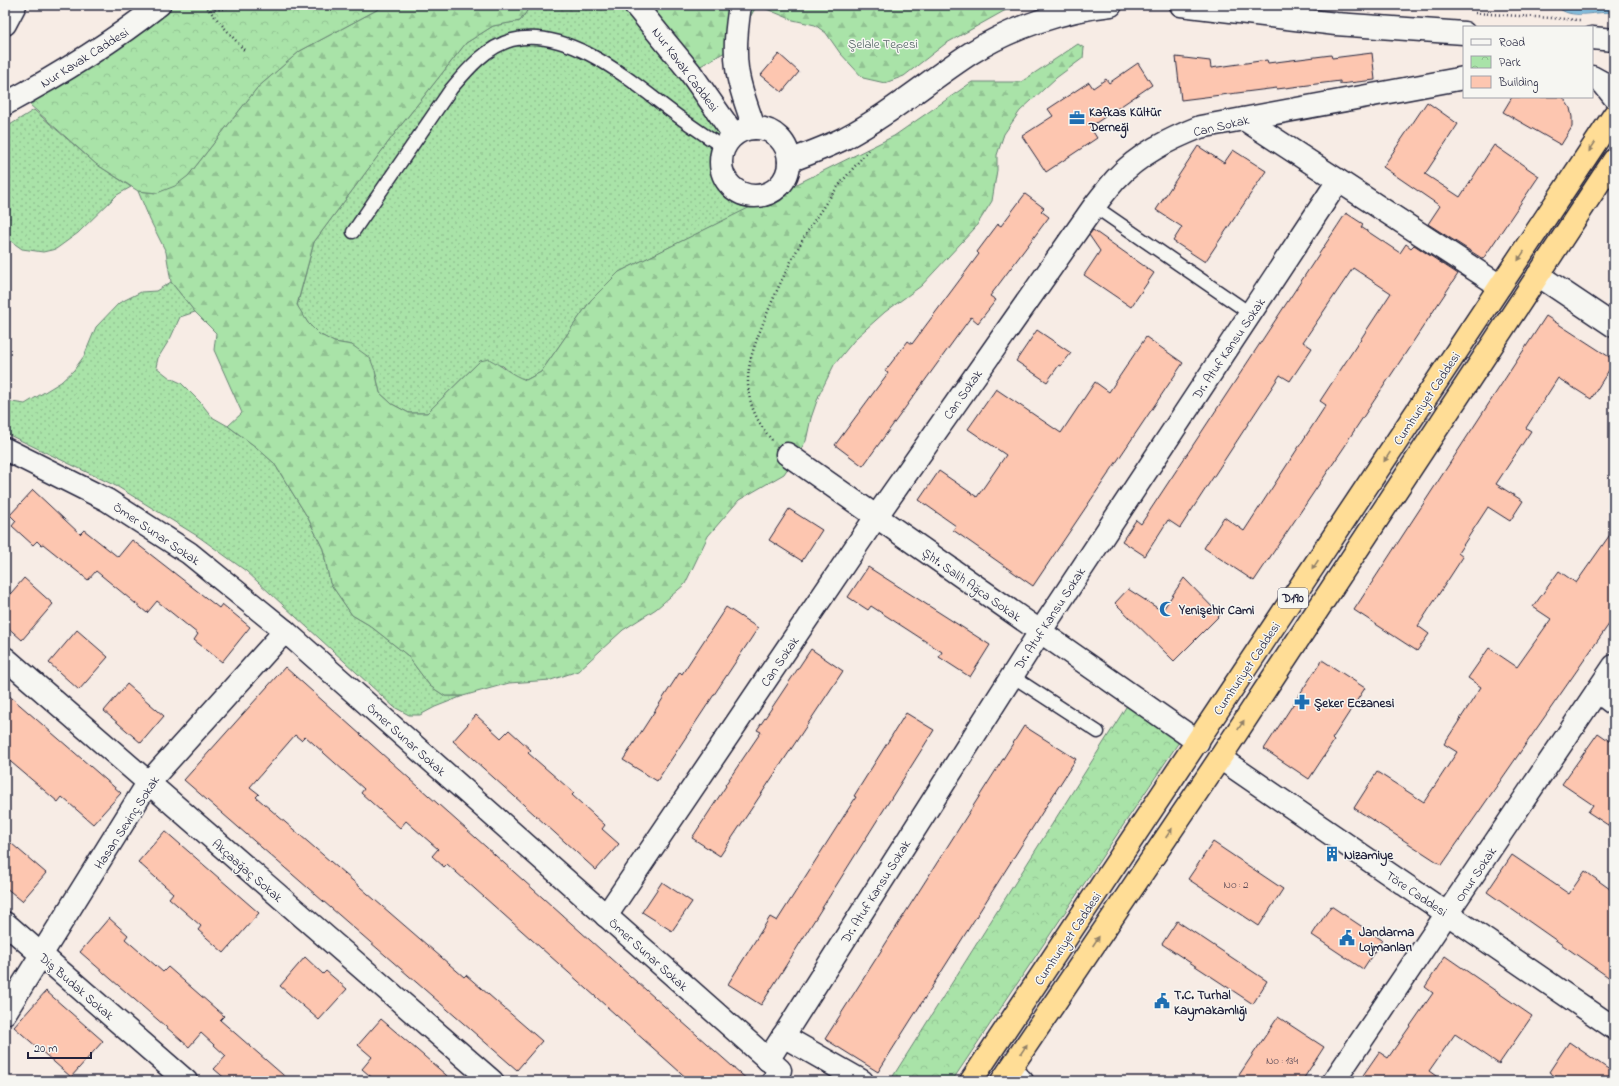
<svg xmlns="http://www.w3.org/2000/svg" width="1619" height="1086" font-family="'Indie Flower',sans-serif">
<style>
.grass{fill:url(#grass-dots);stroke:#668272}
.forest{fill:url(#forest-firs);stroke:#668272}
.park{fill:url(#park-crowns);stroke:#668272}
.water{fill:url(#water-rules);stroke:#658ba9}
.building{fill:#fdc6b0;stroke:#22223b}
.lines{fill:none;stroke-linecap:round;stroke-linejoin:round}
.service-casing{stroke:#22223b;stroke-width:15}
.minor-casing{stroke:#22223b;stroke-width:25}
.trunk-casing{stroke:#22223b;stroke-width:25}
.path{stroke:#22223b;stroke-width:2.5;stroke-dasharray:1 3;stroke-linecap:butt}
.service{stroke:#f6f6f2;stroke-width:12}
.minor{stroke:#f6f6f2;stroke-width:22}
.trunk{stroke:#ffdd96;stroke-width:22}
.oneway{fill:#908068}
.labels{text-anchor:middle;stroke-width:3;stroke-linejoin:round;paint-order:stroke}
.number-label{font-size:11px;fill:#594b58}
.shield{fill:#f6f6f2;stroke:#626272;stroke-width:1}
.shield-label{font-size:12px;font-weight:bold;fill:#22223b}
.park-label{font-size:13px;fill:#4a5c5c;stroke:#f6f6f2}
.street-label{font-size:13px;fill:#22223b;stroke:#f6f6f2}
.poi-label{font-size:13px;font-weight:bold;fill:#22223b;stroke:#f6f6f2;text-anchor:start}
</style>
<defs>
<pattern id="grass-dots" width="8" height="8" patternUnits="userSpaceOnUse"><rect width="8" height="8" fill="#a9e3a8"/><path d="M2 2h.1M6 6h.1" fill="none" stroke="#91c292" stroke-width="1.8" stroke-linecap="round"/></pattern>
<pattern id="forest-firs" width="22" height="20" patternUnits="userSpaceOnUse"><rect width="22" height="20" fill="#a9e3a8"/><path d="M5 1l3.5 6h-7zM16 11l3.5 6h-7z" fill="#91c292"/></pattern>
<pattern id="park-crowns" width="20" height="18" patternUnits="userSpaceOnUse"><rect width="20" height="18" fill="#a9e3a8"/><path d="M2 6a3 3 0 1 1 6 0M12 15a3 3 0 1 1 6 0" fill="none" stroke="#91c292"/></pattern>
<pattern id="water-rules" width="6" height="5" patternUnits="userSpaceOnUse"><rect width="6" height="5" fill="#91d1f2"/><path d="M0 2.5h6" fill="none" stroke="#7db3d0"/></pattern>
</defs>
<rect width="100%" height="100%" fill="#f7ece5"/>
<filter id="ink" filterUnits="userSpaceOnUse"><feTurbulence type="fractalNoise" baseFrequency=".025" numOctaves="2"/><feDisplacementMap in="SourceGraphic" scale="8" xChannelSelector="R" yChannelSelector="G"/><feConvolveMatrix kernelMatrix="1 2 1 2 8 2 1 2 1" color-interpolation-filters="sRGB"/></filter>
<g filter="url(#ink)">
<g class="grass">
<path d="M531,5H635L734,135C730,140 724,147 722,153C716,170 728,190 745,195C752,198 759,196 766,195L768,199L619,272L591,300L541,372L526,380L515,377L503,366L480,361L427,413H409L392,404L380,393L375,371L352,345L334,342L319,334L308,323L297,306L314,242L398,129L466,43L493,26L520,21Z"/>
<polygon points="34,110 96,164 131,187 117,195 78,233 56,249 43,252 22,249 5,237 5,128"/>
<polygon points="171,282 195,312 180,317 171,337 158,358 156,367 170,378 181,383 201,403 212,417 228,426 256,447 274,463 308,518 323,549 330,583 352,615 369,625 407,655 430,686 445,696 463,696 435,707 420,715 409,715 394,707 246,571 199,537 118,487 5,433 5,401 25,404 61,382 74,370 84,356 96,327 119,303 141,292 156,291"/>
</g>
<g class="forest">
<path d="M386,5H531L520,21L493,26L466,43L398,129L314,242L297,305L308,323L319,334L334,342L352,345L370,358L375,371L380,393L392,404L409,413H427L480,361L489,359C502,366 512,375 526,380L541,372L591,300L619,272L894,136L972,82H1021L1078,44L1084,48L1083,58L1056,78L1020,111L1004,134L997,155V170L992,201L975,228L921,286L885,312L857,337L834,365L819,395L811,418L806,441L784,474L739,500L708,536L685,584L656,609L623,630L578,671L551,680L509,683L463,696H445L430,686L407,655L369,625L352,615L330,583L323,549L308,518L274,463L256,447L228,426L242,413L214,350L216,333L195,312L171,282L166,252L150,220L138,191L157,193L188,176L257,88L300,51Z"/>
<polygon points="635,5 1021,5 1004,11 945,44 904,76 885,83 863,78 840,53 826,33 815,25 793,20 757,5 749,19 748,39 690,72"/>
</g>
<g class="park">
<polygon points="159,5 386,5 300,51 257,88 188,176 175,186 157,193 138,191 96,164 20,96"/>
<polygon points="1133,696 1185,733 952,1081 890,1081"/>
</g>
<path class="water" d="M1563,5H1614V13C1597,10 1575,20 1560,9Z"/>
<g class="building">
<polygon points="1372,53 1375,80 1340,84 1340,81 1277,89 1277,88 1181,100 1176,57 1210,61 1211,68 1267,60 1268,63 1331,55 1332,58"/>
<polygon points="779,54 799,72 782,92 761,75"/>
<polygon points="1138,63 1152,85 1090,127 1097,138 1046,172 1022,136 1053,116 1048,109 1089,82 1093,88 1106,79 1109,83"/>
<polygon points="1512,97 1563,97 1570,108 1572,117 1572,127 1561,145 1503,112"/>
<polygon points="1427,102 1458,124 1425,174 1460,197 1494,145 1539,176 1483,259 1428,224 1440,206 1383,167"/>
<polygon points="1198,146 1224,163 1233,150 1266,171 1205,262 1173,241 1182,227 1156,210"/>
<polygon points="1025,194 1044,208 1041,211 1049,217 990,296 996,300 978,323 971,317 863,466 835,445 888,373 885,371 908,341 912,344 979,254 977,252 998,224 1001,226"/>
<polygon points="1346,213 1363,224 1361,227 1400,253 1406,244 1411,248 1414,245 1458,274 1348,440 1349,440 1254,581 1204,548 1224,517 1244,531 1326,405 1320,401 1391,293 1353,268 1303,342 1312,348 1290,381 1280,375 1180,528 1168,520 1145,556 1122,541 1136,520 1141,524"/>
<polygon points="1093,230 1154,273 1131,307 1084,275 1100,251 1089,235"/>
<polygon points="1546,316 1614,360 1614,362 1591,399 1558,378 1526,428 1531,431 1496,484 1523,501 1510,521 1488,507 1458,553 1463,557 1418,626 1429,634 1417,651 1354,610"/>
<polygon points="1037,330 1071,353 1061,366 1059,365 1047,382 1016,361"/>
<polygon points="1146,337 1183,363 1033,586 953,530 956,526 919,500 939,471 977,497 1006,455 968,429 996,389 1061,433 1095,382 1109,392"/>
<polygon points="33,490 80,534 84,530 118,557 132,540 219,608 222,604 250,627 222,662 194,640 198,634 157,601 147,613 96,571 88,580 43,544 41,545 37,541 33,545 12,526 16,521 10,515"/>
<polygon points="789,509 822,530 802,561 769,540"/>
<polygon points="1614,529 1614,617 1442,865 1354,808 1377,772 1424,802 1457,752 1444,744 1481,687 1468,678 1489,648 1517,667 1551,619 1533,607 1559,571 1576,583"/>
<polygon points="868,567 990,645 970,677 939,657 942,652 871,606 868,610 848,597"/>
<polygon points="24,578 53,604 22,640 5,625 5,600"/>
<polygon points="1184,578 1220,615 1174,661 1115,603 1128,589 1162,611"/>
<polygon points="726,607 758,628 657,781 623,760 680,672 682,674"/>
<polygon points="77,630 108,657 79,690 49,663"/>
<polygon points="811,649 843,671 720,856 692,838 726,786 725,785 761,732 757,730"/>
<polygon points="1322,660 1365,688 1332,739 1334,741 1309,779 1264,749"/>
<polygon points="285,667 629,975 749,1081 690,1081 447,864 444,867 432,856 438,849 406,821 400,828 361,793 364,789 305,736 301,740 295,735 250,787 259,794 256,797 464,977 466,975 542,1041 517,1070 184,780"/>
<polygon points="127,684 164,716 141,743 104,711"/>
<polygon points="5,692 121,793 93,824 62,797 58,802 5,757"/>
<polygon points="906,713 934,730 761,1005 728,984 770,917 777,921 856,797 854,796"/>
<polygon points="476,715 501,738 509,730 531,750 528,753 574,793 572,795 605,825 602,829 619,844 596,870 453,741"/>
<polygon points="1024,726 1076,759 878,1072 825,1039"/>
<polygon points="1598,733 1614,744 1614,829 1588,812 1593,805 1562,784"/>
<polygon points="165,831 259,913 224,953 198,930 201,926 169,898 173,893 138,862"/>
<polygon points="5,838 46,873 22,901 5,887"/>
<polygon points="1213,842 1283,889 1259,926 1188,879"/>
<polygon points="1512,855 1569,894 1585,871 1614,892 1614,981 1487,892"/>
<polygon points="662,882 692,902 672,931 642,912"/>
<polygon points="1331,906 1382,940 1363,969 1312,935"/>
<polygon points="109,918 128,935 125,939 163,972 168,967 224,1016 220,1020 290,1081 228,1081 214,1069 226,1056 201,1033 189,1047 80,952"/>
<polygon points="1177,921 1267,981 1253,1004 1162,944"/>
<polygon points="1445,956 1532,1016 1499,1064 1455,1034 1429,1071 1443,1081 1359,1081 1379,1052 1388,1058 1433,993 1425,987"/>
<polygon points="305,957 323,974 326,971 347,989 319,1020 280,986"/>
<polygon points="46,991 103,1041 71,1077 14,1027"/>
<polygon points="1278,1017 1324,1047 1302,1081 1235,1081"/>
<polygon points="381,1019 453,1081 376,1081 362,1069 372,1057 358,1045"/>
<polygon points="1569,1042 1614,1073 1614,1081 1562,1081 1549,1072"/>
</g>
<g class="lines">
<defs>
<g id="service">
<polyline points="1094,206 1251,314"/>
<path d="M353,232L451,89C467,70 486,47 512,40C568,26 630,80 671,111C688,124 706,136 724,148"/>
<polyline points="1012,676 1098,732"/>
</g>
<g id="minor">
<polyline points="635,5 690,72 734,135"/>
<path d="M740,5C737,25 734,47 737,68C739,88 748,108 754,128"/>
<polyline points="1181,5 1336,24 1464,33"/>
<polyline points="5,24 15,5"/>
<polyline points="1592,38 1614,40"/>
<polyline points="1592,77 1603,83 1614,97"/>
<path d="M5,104C59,75 111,43 159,5"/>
<polyline points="1244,119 1500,286"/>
<circle cx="755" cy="162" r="34"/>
<path d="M789,161C808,154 827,147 845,138C890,114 928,81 971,53C1011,28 1064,10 1111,5"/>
<polyline points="1538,275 1614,326"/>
<polyline points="5,449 107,500 189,553 285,631 780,1070 773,1081"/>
<polyline points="787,454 1198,742"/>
<polyline points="5,658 492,1081"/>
<polyline points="1597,691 1614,704"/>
<polyline points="1220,758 1614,1028"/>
<path d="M606,916L876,517L1095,205C1102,196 1109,187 1116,179C1139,154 1170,139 1200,127L1464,78"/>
<polyline points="5,923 186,1081"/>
<polyline points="5,1013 148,783 285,631"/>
<polyline points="783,1036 862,1081"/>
<polyline points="768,1060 1040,632 1338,181"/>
<polyline points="1009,1071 1022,1081"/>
<polyline points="1334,1081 1614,666"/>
</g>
<g id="trunk">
<polyline points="971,1081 1614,115"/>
<polyline points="1002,1081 1220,758 1614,160"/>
</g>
</defs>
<use href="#service" class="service-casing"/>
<use href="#minor" class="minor-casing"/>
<use href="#trunk" class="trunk-casing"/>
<g class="path">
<polyline points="205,5 209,10 223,9 233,5"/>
<polyline points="209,10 244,50"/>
<polyline points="1475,13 1580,20"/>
<path d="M772,440C758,424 748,404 748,382C748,360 756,341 764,321C783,274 806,228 837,188C847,175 858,163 868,150"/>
</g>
<use href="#service" class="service"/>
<use href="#minor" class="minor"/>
<use href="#trunk" class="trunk"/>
</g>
<defs><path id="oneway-solid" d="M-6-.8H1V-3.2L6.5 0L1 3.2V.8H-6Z"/></defs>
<g class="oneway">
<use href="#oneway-solid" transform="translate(1592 147) rotate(124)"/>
<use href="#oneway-solid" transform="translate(1521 256) rotate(124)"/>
<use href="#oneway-solid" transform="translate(1387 457) rotate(124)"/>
<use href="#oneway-solid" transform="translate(1315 565) rotate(124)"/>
<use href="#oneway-solid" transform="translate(1241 725) rotate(-57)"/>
<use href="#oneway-solid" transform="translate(1169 833) rotate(-56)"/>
<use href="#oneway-solid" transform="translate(1096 941) rotate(-56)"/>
<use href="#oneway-solid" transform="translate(1024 1049) rotate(-56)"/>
</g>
</g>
<defs>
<symbol id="office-bare" viewBox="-9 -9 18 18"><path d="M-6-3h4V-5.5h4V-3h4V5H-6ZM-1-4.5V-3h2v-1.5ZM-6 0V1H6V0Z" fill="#1f6fb2" stroke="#f6f6f2" stroke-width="2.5" paint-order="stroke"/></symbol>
<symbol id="mosque-bare" viewBox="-9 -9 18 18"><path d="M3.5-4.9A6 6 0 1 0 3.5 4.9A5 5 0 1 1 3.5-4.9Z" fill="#1f6fb2" stroke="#f6f6f2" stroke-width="2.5" paint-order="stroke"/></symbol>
<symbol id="pharmacy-bare" viewBox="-9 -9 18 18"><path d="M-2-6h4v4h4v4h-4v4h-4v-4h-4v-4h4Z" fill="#1f6fb2" stroke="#f6f6f2" stroke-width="2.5" paint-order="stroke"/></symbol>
<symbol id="building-bare" viewBox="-9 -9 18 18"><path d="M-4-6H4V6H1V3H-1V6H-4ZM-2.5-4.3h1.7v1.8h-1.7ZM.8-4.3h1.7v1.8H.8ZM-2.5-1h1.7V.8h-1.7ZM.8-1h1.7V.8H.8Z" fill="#1f6fb2" stroke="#f6f6f2" stroke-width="2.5" paint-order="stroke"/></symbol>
<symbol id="civic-bare" viewBox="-9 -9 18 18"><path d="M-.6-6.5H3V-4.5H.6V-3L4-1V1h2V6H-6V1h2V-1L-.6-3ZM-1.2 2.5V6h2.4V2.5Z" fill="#1f6fb2" stroke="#f6f6f2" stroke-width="2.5" paint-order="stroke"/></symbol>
</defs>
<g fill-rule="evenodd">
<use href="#office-bare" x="1066" y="107" width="22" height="22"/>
<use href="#mosque-bare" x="1156" y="598" width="22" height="22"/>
<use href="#pharmacy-bare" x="1291" y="691" width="22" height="22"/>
<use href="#building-bare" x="1321" y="843" width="22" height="22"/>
<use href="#civic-bare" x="1336" y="927" width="22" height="22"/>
<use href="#civic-bare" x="1151" y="990" width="22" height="22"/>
</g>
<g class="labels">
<g class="number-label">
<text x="1236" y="888">No : 2</text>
<text x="1282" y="1064">No : 134</text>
</g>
<rect class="shield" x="1278" y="588" width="30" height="20" rx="3"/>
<g class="shield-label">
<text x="1293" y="602">D190</text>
</g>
<g class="park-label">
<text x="883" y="48">Şelale Tepesi</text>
</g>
<g class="street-label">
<text transform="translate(84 57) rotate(-32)" y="5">Nur Kavak Caddesi</text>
<text transform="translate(686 69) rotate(53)" y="5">Nur Kavak Caddesi</text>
<text transform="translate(1221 125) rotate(-13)" y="5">Can Sokak</text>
<text transform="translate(1228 348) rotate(-56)" y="5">Dr. Atuf Kansu Sokak</text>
<text transform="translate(962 394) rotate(-55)" y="5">Can Sokak</text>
<text transform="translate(1426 398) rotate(-56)" y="5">Cumhuriyet Caddesi</text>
<text transform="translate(157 533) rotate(34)" y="5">Ömer Sunar Sokak</text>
<text transform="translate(972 584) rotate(35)" y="5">Şht. Salih Ağca Sokak</text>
<text transform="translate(1049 618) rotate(-57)" y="5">Dr. Atuf Kansu Sokak</text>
<text transform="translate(779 661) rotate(-56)" y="5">Can Sokak</text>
<text transform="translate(1246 668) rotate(-56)" y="5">Cumhuriyet Caddesi</text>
<text transform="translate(407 739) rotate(42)" y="5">Ömer Sunar Sokak</text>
<text transform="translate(126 822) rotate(-57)" y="5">Hasan Sevinç Sokak</text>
<text transform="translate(248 870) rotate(41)" y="5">Akçaağaç Sokak</text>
<text transform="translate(1475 874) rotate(-56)" y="5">Onur Sokak</text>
<text transform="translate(875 891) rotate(-58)" y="5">Dr. Atuf Kansu Sokak</text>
<text transform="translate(1417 893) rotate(34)" y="5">Töre Caddesi</text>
<text transform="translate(1067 938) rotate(-56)" y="5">Cumhuriyet Caddesi</text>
<text transform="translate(649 954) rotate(42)" y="5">Ömer Sunar Sokak</text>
<text transform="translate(77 986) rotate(41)" y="5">Diş Budak Sokak</text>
</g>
<g class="poi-label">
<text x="1089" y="116">Kafkas Kültür<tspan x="1089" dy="15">Derneği</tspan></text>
<text x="1179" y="614">Yenişehir Cami</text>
<text x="1314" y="707">Şeker Eczanesi</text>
<text x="1344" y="859">Nizamiye</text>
<text x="1359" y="936">Jandarma<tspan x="1359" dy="15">Lojmanları</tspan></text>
<text x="1174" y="999">T.C. Turhal<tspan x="1174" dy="15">Kaymakamlığı</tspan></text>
</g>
</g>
<rect width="1619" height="1086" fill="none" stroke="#f6f6f2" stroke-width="20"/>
<rect x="10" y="10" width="1599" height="1066" fill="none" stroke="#22223b" stroke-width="1.5" filter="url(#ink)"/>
<rect x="1463" y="26" width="130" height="72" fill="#f6f6f2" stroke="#a1a1a9"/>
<rect x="1471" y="39" width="20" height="6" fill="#f6f6f2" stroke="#a1a1a9"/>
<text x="1499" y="46" font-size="12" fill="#22223b">Road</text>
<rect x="1471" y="56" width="20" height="12" fill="url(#park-crowns)" stroke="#a1a1a9"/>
<text x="1499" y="66" font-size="12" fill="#22223b">Park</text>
<rect x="1471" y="76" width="20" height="12" fill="#fdc6b0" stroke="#a1a1a9"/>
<text x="1499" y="86" font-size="12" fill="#22223b">Building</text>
<path d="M28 1052v6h63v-6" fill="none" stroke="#22223b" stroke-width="2"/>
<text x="34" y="1052" font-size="12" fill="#22223b" stroke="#f6f6f2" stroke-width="3" paint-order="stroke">20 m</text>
</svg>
